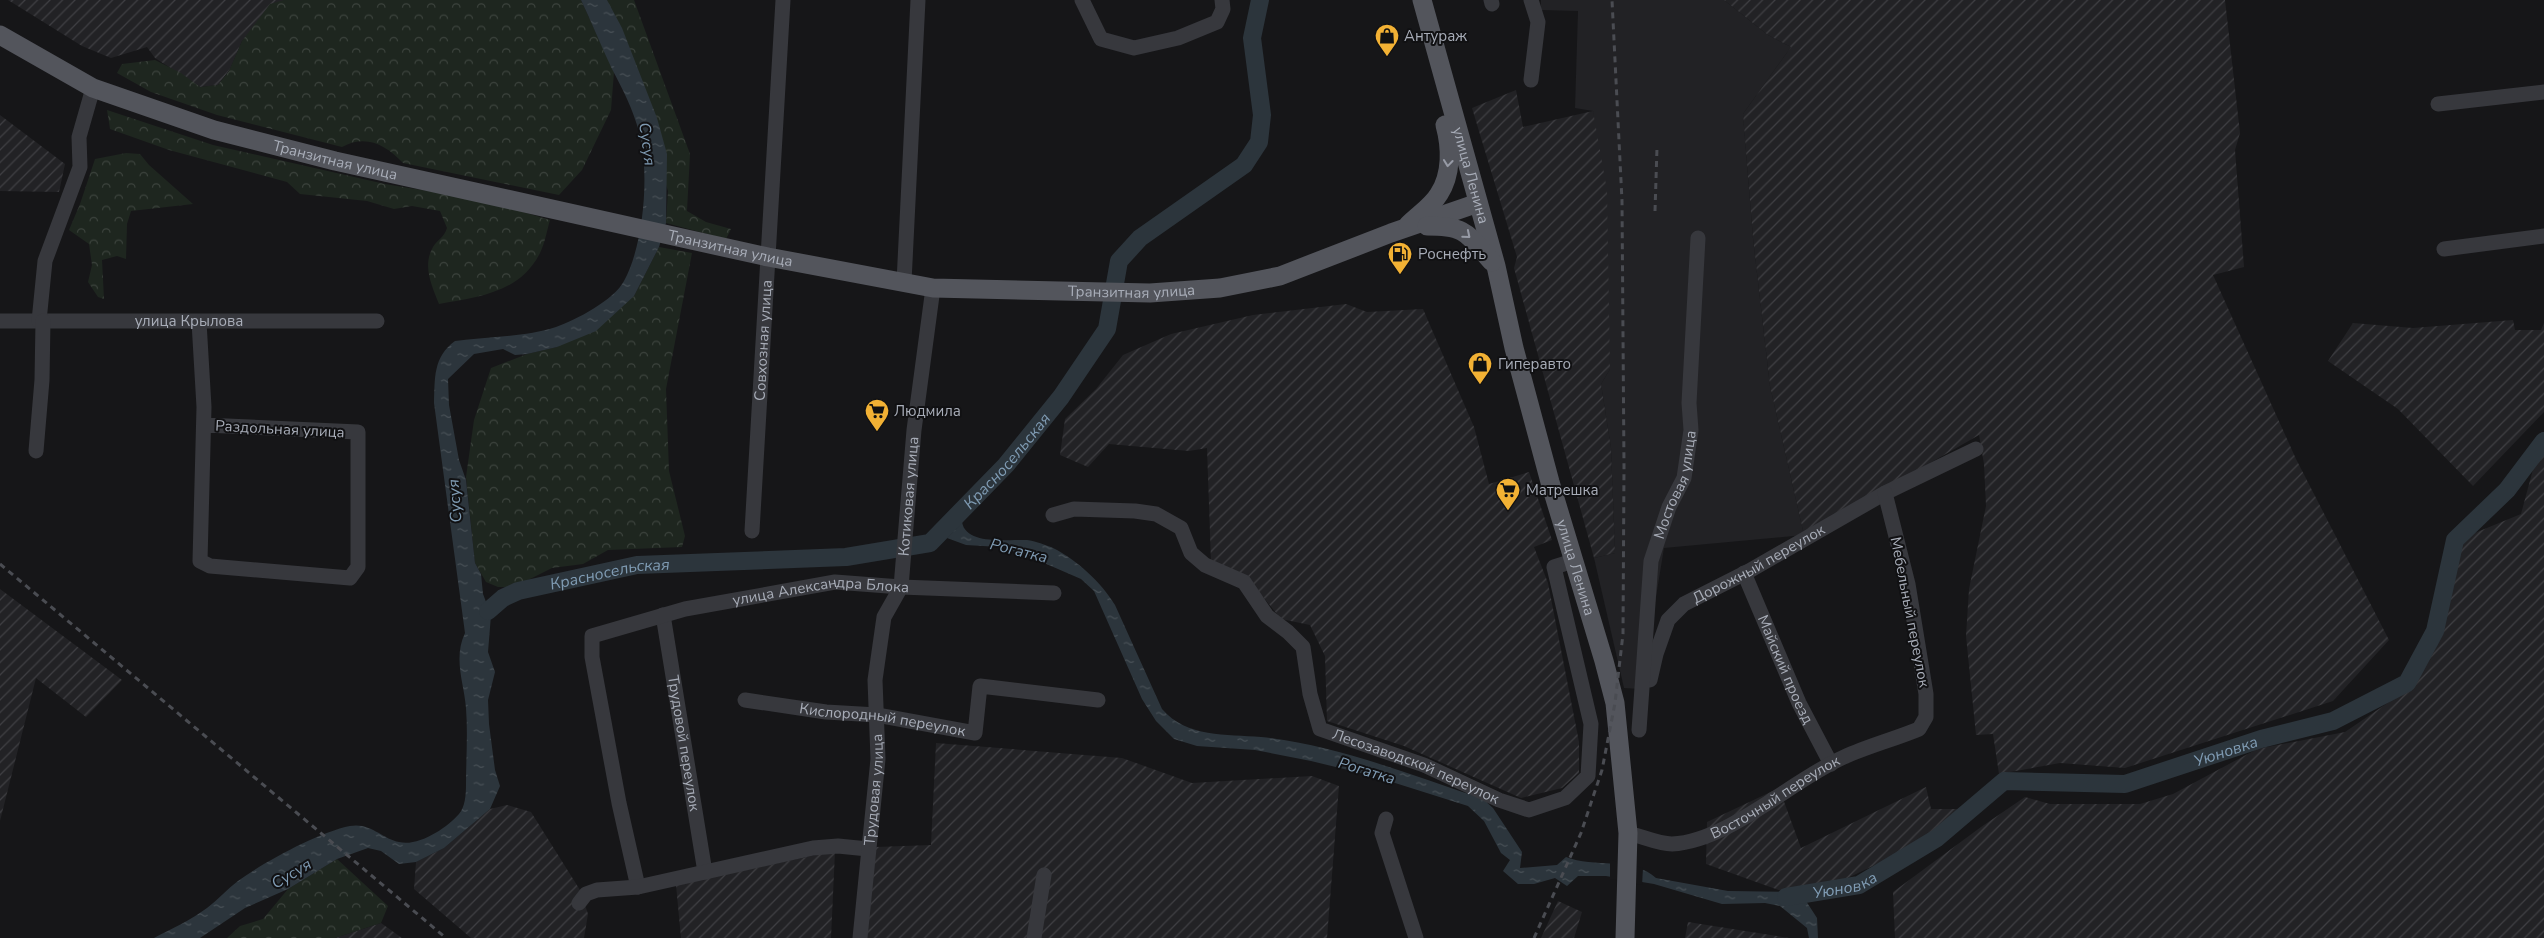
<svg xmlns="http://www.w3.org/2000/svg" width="2544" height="938" font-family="'Nunito Sans',sans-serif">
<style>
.built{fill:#222225}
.industrial{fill:url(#industrial-furrows)}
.forest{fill:url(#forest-crowns)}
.water{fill:url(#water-ripples)}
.pier{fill:#161618}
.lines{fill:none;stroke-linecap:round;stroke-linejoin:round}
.river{stroke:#2c353c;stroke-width:18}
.minor{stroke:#37383d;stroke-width:15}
.major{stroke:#53555c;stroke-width:19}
.rail{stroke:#4a4c52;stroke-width:3;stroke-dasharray:6 5;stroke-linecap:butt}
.oneway{stroke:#979ba6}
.labels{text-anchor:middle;stroke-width:4;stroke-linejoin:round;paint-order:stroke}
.poi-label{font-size:15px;fill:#a8adb8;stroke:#111113;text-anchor:start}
.street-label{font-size:15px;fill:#a8adb8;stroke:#111113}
.water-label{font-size:16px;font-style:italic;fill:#7f9bb3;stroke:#111113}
</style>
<defs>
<pattern id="industrial-furrows" width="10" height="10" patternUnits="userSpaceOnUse" patternTransform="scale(1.25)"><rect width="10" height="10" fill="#222225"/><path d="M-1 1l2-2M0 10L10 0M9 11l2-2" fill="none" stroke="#3f3f43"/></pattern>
<pattern id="forest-crowns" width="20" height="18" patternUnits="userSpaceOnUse" patternTransform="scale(1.25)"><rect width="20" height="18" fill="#1e261f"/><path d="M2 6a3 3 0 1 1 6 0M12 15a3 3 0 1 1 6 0" fill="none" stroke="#3c433d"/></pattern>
<pattern id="water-ripples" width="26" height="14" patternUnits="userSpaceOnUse" patternTransform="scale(1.25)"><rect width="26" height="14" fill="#2c353c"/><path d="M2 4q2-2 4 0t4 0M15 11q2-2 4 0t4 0" fill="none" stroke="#485056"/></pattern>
</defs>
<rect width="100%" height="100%" fill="#161618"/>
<polygon class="built" points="1541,0 1724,0 1768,35 1791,47 1743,114 1753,238 1770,386 1804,535 1664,548 1641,689 1624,688 1594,558 1615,553 1611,448 1601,384 1610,369 1593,111 1575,108 1578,11 1541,10"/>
<g class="industrial">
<polygon points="8,0 284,0 242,41 230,69 218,85 200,87 155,58 147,47 111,58 82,46"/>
<polygon points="1724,0 2225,0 2240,133 2235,150 2244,267 2213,275 2296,459 2389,640 2333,701 2125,768 2060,763 1999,774 1993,734 1976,735 1966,636 1969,589 1986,506 1984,464 1979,435 1804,535 1770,386 1753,238 1743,114 1791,47 1768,35"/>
<polygon points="1516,90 1523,127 1593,111 1607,190 1610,369 1601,384 1611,448 1615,553 1594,558 1514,268 1517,257 1472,108"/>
<polygon points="0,115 65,164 59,192 0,191"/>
<polygon points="1346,304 1367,312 1423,309 1474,427 1489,484 1529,472 1552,540 1534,547 1548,583 1579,742 1579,773 1562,788 1521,798 1404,746 1327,721 1325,656 1310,625 1281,619 1246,576 1211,562 1207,448 1189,451 1109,444 1088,467 1060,455 1065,419 1096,389 1123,355 1171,334 1253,315"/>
<polygon points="2513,320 2515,330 2541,330 2544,323 2544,412 2473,486 2398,409 2328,361 2353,323 2413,328"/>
<polygon points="2544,451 2544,938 1895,938 1893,892 1981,827 2025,797 2050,804 2140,804 2173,794 2257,749 2345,732 2414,685 2436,648 2460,539 2521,514 2535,462"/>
<polygon points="0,589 122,680 86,717 36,678 0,821"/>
<polygon points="936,743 1122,758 1192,783 1312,776 1339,786 1327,938 867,938 876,847 931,845"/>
<polygon points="1926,787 1931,809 1962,809 1934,837 1835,884 1787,893 1706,864 1707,822 1779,788 1801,848"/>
<polygon points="507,805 531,812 580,890 588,914 584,938 471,938 414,889 416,862 444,848 490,809"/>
<polygon points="835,851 831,938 681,938 676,885"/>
<polygon points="1558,901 1582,912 1574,938 1541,938"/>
<polygon points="1688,922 1789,938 1685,938"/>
<polygon points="381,923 402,938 335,938"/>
</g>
<g class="forest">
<path d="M284,0H581L614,72L611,110L582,170L559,195L403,163C386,145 366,134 342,147L217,115L151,92L117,73L122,64L155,60L181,73L200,87L218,85L229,71L242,41L270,4Z"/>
<polygon points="607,0 634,0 690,154 687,211 706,222 731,229 726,239 666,223 668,191"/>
<path d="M107,110L213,145L385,184L483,200L550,220C547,230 545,243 540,253C520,293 478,297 439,304C432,286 422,266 433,247C438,239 444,238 447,228L440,211L412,206L394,209L367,201L300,194L287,182L169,150L110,129Z"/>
<polygon points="126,153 140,154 149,165 193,204 131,211 127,224 126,259 117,256 102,260 104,299 98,297 88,282 92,265 89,244 69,230 80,204 95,159"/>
<polygon points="659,247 692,253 666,389 669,471 685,536 682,547 608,550 583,564 552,568 514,587 498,587 486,582 475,563 466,477 474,420 491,368 527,354 557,347 634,296"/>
<polygon points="337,859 388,906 381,923 335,938 227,938 240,926 263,919 288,889"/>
</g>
<g class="water">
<path d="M581,0H607L622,28L657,118L667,154L666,223L659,247L634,296L596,331L557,347L527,354L515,355L503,349L474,354L448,379L449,405L459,460L466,480L475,563L481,574L483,594L491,615L488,652L495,672L488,700L489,724L495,770L500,786L490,809L444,848L416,862L399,864L381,851L368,848L337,859L288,889L245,908L200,938H154C171,929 191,920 207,908C218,900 227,889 238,881C264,862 319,832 350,826C370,822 383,839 399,842C418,847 447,828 459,814C465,807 466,795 466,785C466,760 468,734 466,708C464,682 453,659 465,633L434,403C435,378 433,357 455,341C487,337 525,337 556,327C576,320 614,300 624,281C644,245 650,171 639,132C633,109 623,90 612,69C601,46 592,23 581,0Z"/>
<path d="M962,522C966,546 1009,539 1027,540C1035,541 1046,545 1053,548C1077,560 1101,582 1115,605L1162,709C1187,738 1226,734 1261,737C1337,745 1411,775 1483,799L1493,808L1522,852L1520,868L1557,865L1566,857C1593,868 1634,857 1656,878L1728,891L1793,892L1806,901L1817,918L1818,938H1809L1807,928L1780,906L1765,903L1722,904L1654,884L1606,876H1578L1567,886L1555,878L1534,884H1518L1503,871L1510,860L1501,853L1484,821L1468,806L1373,776L1311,761L1255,750L1197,746L1174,739L1156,721L1142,699L1094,591L1081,579L1028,556L1000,547L966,545L947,538Z"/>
</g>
<polygon class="pier" points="1610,860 1643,868 1642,885 1610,879"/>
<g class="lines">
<g class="river">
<path id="s1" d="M488,611L503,598L518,591L637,565L846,557L930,543L1006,465L1061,397L1107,329L1119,261L1140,238L1244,165L1259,142L1262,115L1252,38L1260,0"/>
<path id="s2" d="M1786,897L1859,885L1937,838L2004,781L2125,784L2261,739L2333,721L2407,683L2435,631L2455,540L2507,490L2544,441"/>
</g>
<g class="minor">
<polyline points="1082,0 1101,39 1134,48 1178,38 1217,22 1223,9 1222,0"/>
<polyline points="1491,0 1492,4"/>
<polyline points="1531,0 1538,22 1531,80"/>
<polyline points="2438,104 2544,92"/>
<polyline points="2444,249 2544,236"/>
<polyline points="904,282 918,0"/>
<path id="s3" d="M0,321H377"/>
<polyline points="39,321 45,261 80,167 79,137 93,88"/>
<polyline points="199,322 204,407 200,561 210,566 350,578 358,567 358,432 204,425"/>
<polyline points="36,451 42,380 43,321"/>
<path id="s4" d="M1053,515L1074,509L1135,511L1156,514L1181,528L1191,553L1205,565L1244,582L1267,616L1288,632L1303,647L1310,694L1320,729L1424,765L1499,800L1529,810L1565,798L1588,776L1591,724L1554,567L1573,561"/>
<path id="s5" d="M752,531L783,0"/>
<path id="s6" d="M1744,573L1799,703L1831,764"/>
<path id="s7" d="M663,615L705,872"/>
<path id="s8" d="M1650,680L1656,654L1668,620L1684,604L1749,571L1885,493L1976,449"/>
<path id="s9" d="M745,700L826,712L877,715L975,733L980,686L1098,700"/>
<path id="s10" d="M1639,730L1651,561L1669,507L1684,478L1691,430L1689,403L1698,238"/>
<polyline points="1386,819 1382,833 1416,938"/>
<path id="s11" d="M1628,833C1641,836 1659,844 1672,844C1729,841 1792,780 1844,757C1868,746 1895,739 1919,729L1926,717V694L1908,584L1885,493"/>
<path id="s12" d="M638,887L619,803L592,657V636L685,609L835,582L901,587L1054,593"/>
<polyline points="579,903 586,894 597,890 638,887 813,848 838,846 868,849"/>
<path id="s13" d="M860,938L878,759L875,680L884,617L901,587L914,430L933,288"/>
<polyline points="1034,938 1044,875"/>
</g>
<g class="major">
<path id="s14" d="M1422,0L1496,266L1514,348L1550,482L1604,661L1615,703L1628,833L1625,938"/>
<path id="s15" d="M0,35L93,88L214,130L335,161L768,257L933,288L1150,293L1220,288L1280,276L1391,233L1478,203"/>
<path d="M1408,225C1418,215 1432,206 1439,194C1452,174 1451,147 1445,125"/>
<path d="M1427,226C1468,226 1467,234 1492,262"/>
</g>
<g class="rail">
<polyline points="1655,211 1657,148"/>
<polyline points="0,564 446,938"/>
<polyline points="1534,938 1581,833 1602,770 1615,703 1623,634 1624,467 1622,201 1612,0"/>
</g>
</g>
<defs><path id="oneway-chevron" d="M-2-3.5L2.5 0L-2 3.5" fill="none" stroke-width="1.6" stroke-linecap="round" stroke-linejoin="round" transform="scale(1.25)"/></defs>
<g class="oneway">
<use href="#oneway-chevron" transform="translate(1448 163) rotate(96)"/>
<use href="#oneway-chevron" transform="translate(1467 235) rotate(40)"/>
</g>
<defs>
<symbol id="shop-pin" viewBox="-11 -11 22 30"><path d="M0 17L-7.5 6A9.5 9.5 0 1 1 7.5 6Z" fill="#f2b134" stroke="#111113"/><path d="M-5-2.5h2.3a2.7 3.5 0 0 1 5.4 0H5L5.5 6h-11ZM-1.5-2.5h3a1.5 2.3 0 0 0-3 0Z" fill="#111"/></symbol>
<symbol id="fuel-pin" viewBox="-11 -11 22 30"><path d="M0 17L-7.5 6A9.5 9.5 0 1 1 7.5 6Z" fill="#f2b134" stroke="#111113"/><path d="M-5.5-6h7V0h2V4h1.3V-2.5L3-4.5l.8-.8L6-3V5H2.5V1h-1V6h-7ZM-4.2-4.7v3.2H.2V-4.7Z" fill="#111"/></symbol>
<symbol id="supermarket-pin" viewBox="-11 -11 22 30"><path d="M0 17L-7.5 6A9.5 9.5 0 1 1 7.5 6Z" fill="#f2b134" stroke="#111113"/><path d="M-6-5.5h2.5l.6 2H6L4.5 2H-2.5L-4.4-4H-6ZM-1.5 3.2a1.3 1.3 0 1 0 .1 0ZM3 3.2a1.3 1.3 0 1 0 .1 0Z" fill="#111"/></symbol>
</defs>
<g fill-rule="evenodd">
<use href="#shop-pin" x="1373" y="22" width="28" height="38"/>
<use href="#fuel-pin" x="1386" y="240" width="28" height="38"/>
<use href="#shop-pin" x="1466" y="350" width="28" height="38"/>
<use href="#supermarket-pin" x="863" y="397" width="28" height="38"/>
<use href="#supermarket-pin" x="1494" y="476" width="28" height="38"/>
</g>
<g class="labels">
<g class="poi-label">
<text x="1404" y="41">Антураж</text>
<text x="1418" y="259">Роснефть</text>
<text x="1498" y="369">Гиперавто</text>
<text x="894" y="416">Людмила</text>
<text x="1526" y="495">Матрешка</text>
</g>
<g class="street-label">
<text dy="5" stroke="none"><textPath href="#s15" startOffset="360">Транзитная улица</textPath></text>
<text dy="5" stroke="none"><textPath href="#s14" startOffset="182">улица Ленина</textPath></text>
<text dy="5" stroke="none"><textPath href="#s15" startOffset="765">Транзитная улица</textPath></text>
<text dy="5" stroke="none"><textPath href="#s15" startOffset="1170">Транзитная улица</textPath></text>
<text dy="5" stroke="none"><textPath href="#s3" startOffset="189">улица Крылова</textPath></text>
<text dy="5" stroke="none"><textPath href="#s5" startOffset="191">Совхозная улица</textPath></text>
<text transform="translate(280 429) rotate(3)" y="5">Раздольная улица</text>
<text dy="5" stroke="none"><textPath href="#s10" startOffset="250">Мостовая улица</textPath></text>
<text dy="5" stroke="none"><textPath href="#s13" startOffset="448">Котиковая улица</textPath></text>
<text dy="5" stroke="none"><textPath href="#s8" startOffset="170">Дорожный переулок</textPath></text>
<text dy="5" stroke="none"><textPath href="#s14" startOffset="588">улица Ленина</textPath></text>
<text dy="5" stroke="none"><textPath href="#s12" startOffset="490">улица Александра Блока</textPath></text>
<text transform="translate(1910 612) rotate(79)" y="5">Мебельный переулок</text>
<text dy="5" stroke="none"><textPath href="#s6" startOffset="105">Майский проезд</textPath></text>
<text dy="5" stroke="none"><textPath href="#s9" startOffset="139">Кислородный переулок</textPath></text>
<text dy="5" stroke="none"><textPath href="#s7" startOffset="130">Трудовой переулок</textPath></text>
<text dy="5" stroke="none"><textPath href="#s4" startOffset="496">Лесозаводской переулок</textPath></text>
<text dy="5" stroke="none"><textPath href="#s13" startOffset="149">Трудовая улица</textPath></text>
<text dy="5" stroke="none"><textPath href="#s11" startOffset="160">Восточный переулок</textPath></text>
</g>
<g class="water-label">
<text transform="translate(648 144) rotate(82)" y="6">Сусуя</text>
<text dy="6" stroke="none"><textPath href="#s1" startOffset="565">Красносельская</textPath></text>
<text transform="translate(454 501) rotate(-94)" y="6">Сусуя</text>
<text transform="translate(1019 550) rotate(14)" y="6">Рогатка</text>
<text dy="6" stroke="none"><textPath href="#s1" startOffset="130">Красносельская</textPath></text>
<text dy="6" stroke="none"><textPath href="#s2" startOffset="480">Уюновка</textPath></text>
<text transform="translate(1367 770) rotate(17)" y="6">Рогатка</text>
<text transform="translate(291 873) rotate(-31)" y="6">Сусуя</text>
<text dy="6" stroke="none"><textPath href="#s2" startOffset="60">Уюновка</textPath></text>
</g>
</g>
</svg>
